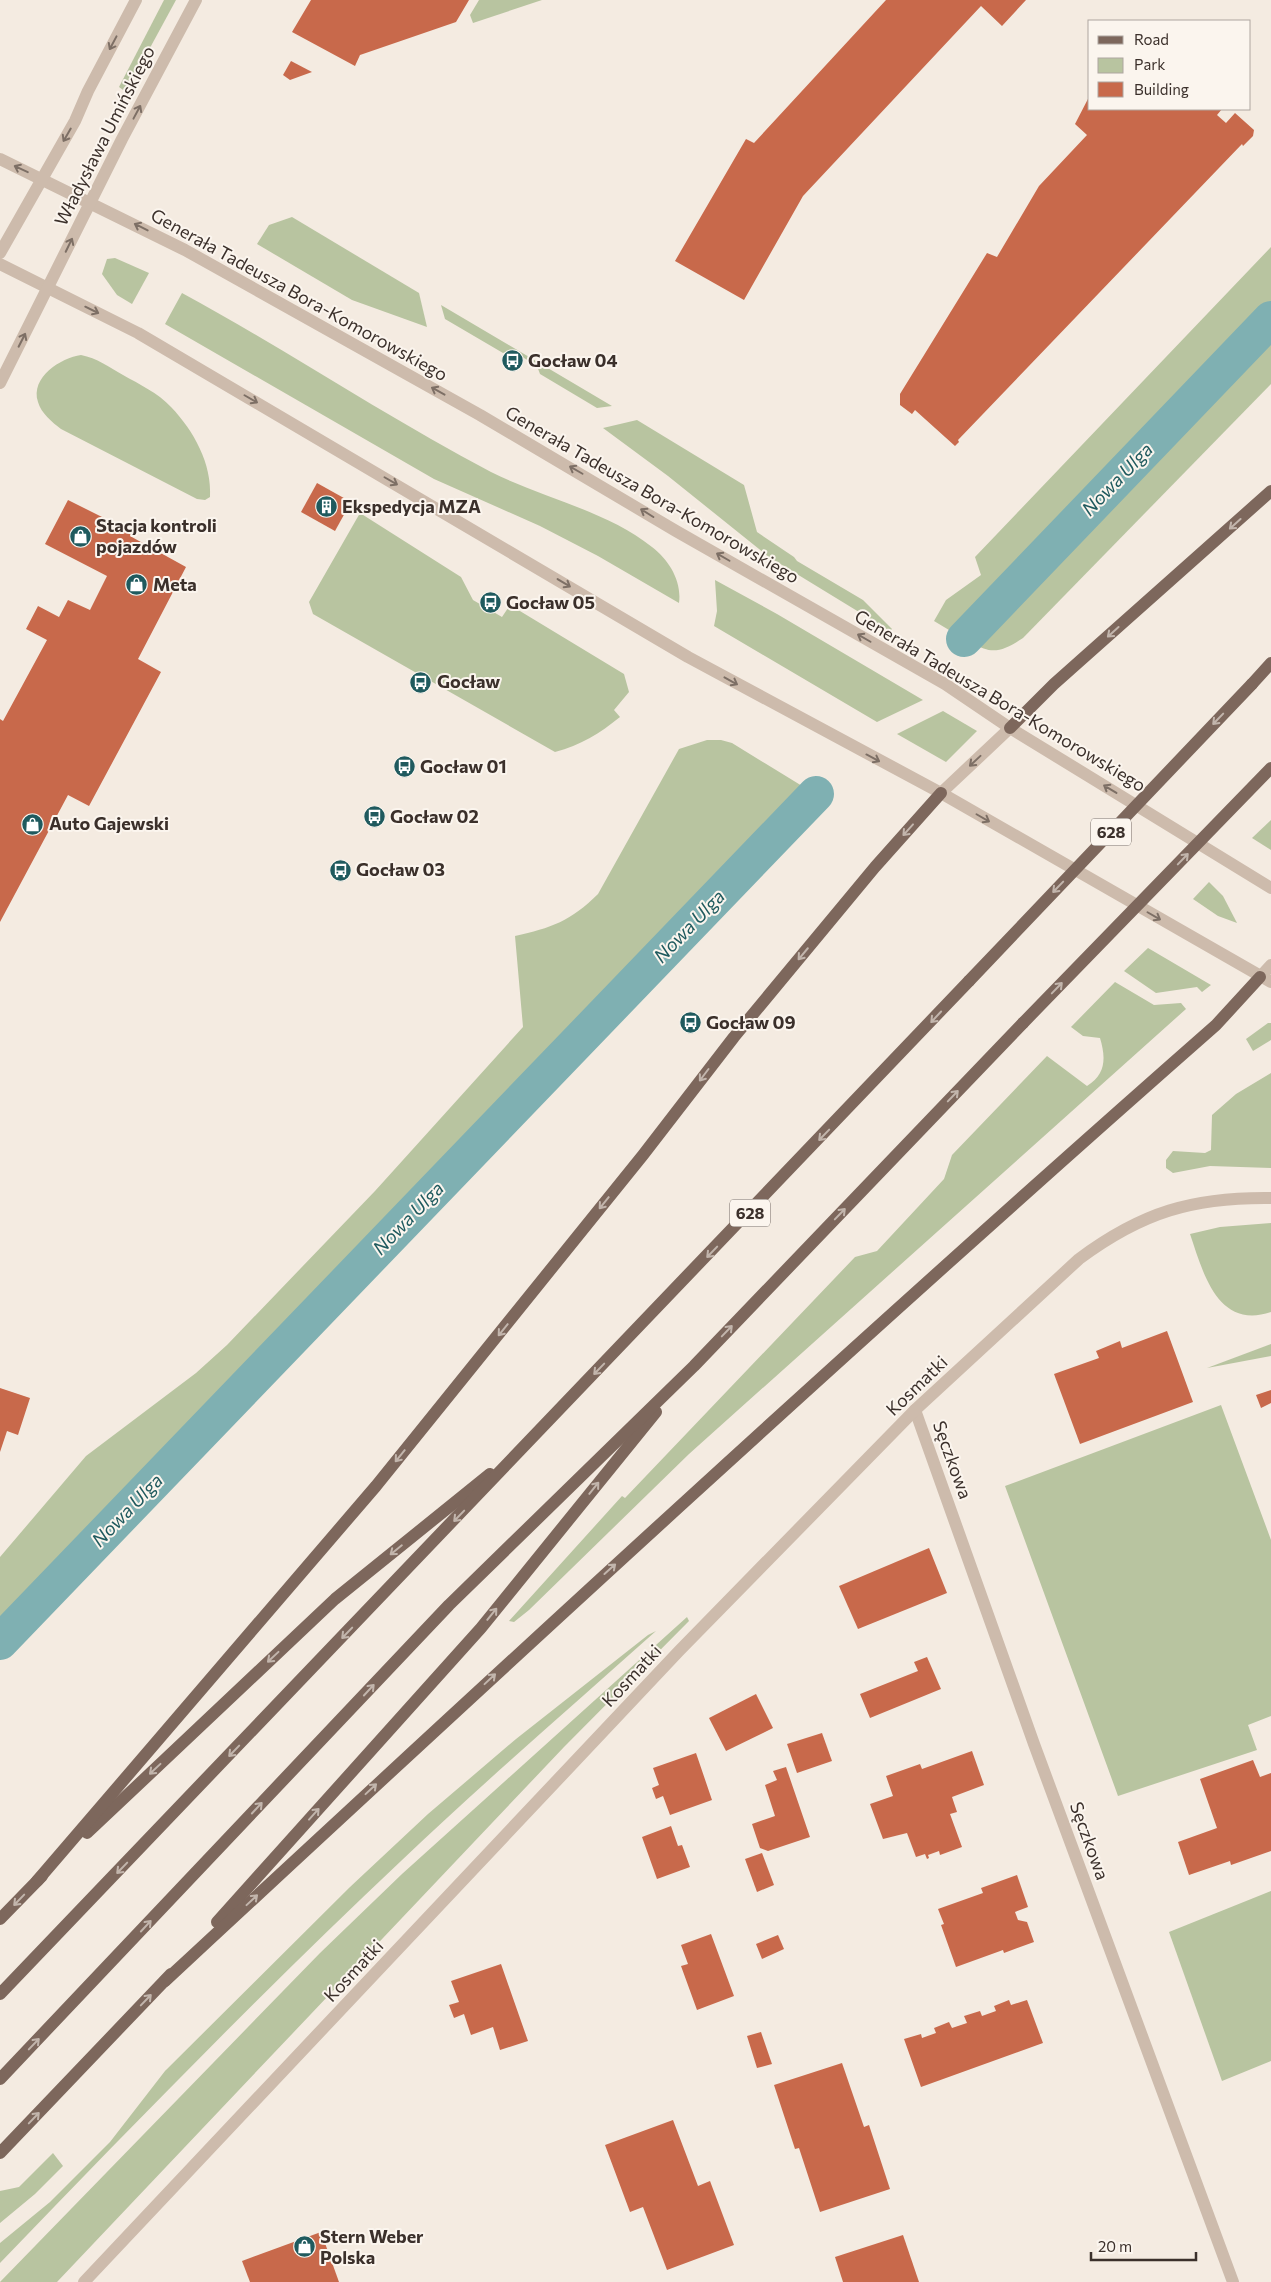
<svg xmlns="http://www.w3.org/2000/svg" width="1271" height="2282" font-family="Commissioner,sans-serif">
<style>
.green{fill:#b8c4a0}
.lines{fill:none;stroke-linecap:round;stroke-linejoin:round}
.canal{stroke:#7fb0b2;stroke-width:36}
.building{fill:#c8694b}
.minor{stroke:#cdbbac;stroke-width:12}
.major{stroke:#7d675c;stroke-width:12}
.major-bridge{stroke:#7d675c;stroke-width:12}
.oneway{stroke:#7d6f65}
.oneway2{stroke:#c2b5ac}
.labels{text-anchor:middle;stroke-width:4;stroke-linejoin:round;paint-order:stroke}
.shield{fill:#fbf5ee;stroke:#756b66;stroke-width:1}
.shield-label{font-size:16px;font-weight:bold;fill:#3b302b}
.street-label{font-size:18px;fill:#3b302b;stroke:#fbf5ee}
.poi-label{font-size:18px;font-weight:bold;fill:#3b302b;stroke:#fbf5ee;text-anchor:start}
.water-label{font-size:19px;font-style:italic;fill:#1f5a5e;stroke:#fbf5ee}
</style>
<rect width="100%" height="100%" fill="#f4ebe1"/>
<g class="green">
<polygon points="164,0 176,0 126,92 119,87"/>
<polygon points="479,0 542,0 473,23 470,15"/>
<polygon points="292,217 419,293 427,327 352,300 257,244 269,225"/>
<polygon points="1271,247 1271,302 954,633 934,621 946,600 981,575 975,557"/>
<polygon points="115,258 149,273 132,304 117,295 102,274 107,259"/>
<path d="M182,293C287,350 386,417 491,472C543,498 607,511 652,547C669,560 682,581 679,603L598,556L540,526L434,479L165,324Z"/>
<polygon points="441,305 612,406 597,408 540,374 537,366 511,350 503,353 445,319"/>
<path d="M1271,334V384L1023,638C1005,650 992,656 973,643Z"/>
<path d="M81,355C97,358 109,367 123,375C139,384 158,393 171,407C194,431 212,464 210,497L205,500L197,499L61,429C52,422 41,413 38,402C30,377 61,358 81,355Z"/>
<polygon points="637,420 744,485 757,532 794,557 797,561 863,600 892,629 890,631 769,557 668,476 603,428"/>
<path d="M360,513L461,577L473,600L502,617L510,605L624,674L629,692L614,710L620,717C599,734 581,745 555,752L313,614L309,602Z"/>
<polygon points="715,580 777,614 923,700 877,722 714,626 717,611"/>
<polygon points="943,711 977,731 946,762 897,734"/>
<path d="M707,740H721L732,743L807,789L0,1628V1557L86,1456L196,1373L227,1345L375,1191L523,1027L515,936C551,928 571,921 598,894L679,749Z"/>
<polygon points="1271,820 1271,850 1252,838"/>
<polygon points="1209,882 1223,896 1237,923 1218,916 1193,899"/>
<polygon points="1148,948 1211,985 1202,992 1197,987 1156,993 1124,971"/>
<path d="M1115,982L1154,1005L1181,1003L1186,1009L689,1454L529,1610L514,1622L509,1621L622,1496L625,1498L855,1257L877,1251L944,1179L952,1155L1047,1056L1087,1086C1106,1074 1106,1058 1100,1038L1083,1036L1071,1027Z"/>
<polygon points="1268,1023 1271,1023 1271,1040 1253,1051 1246,1039"/>
<polygon points="1271,1073 1271,1168 1210,1166 1173,1173 1166,1168 1166,1160 1173,1151 1205,1153 1211,1150 1212,1115 1236,1094"/>
<path d="M1271,1223V1312C1217,1330 1203,1272 1190,1234L1220,1227Z"/>
<polygon points="1271,1344 1271,1356 1207,1368"/>
<polygon points="1221,1405 1271,1540 1271,1716 1248,1725 1257,1750 1118,1796 1005,1486"/>
<polygon points="687,1617 689,1621 564,1747 57,2282 0,2282 320,1953 402,1874"/>
<path d="M656,1631C571,1707 484,1782 401,1861C263,1991 131,2127 0,2263V2243L50,2202L110,2142L165,2071L350,1887L428,1814L516,1739L648,1635Z"/>
<polygon points="1271,1891 1271,2061 1222,2081 1169,1932"/>
<polygon points="53,2153 63,2166 35,2194 0,2223 0,2191 19,2187"/>
</g>
<g class="lines">
<g class="canal">
<polyline points="964,639 1271,319"/>
<polyline points="0,1642 816,794"/>
</g>
</g>
<g class="building">
<polygon points="311,0 469,0 456,22 360,55 355,66 292,32"/>
<polygon points="886,0 1026,0 1002,26 981,6 803,196 744,300 675,261 746,139 754,143"/>
<polygon points="291,61 312,72 290,80 283,75"/>
<polygon points="1090,95 1090,109 1222,109 1217,115 1226,123 1235,113 1254,130 1253,136 1243,146 1242,144 958,440 959,442 955,446 915,410 912,414 900,405 900,394 987,253 997,257 1039,186 1087,135 1075,124"/>
<polygon points="317,483 351,502 335,531 301,512"/>
<polygon points="68,500 132,532 130,536 186,567 138,659 161,672 89,806 68,795 0,922 0,719 3,721 47,640 26,629 38,606 59,617 68,600 90,610 107,576 45,544"/>
<polygon points="1167,1331 1193,1402 1080,1444 1054,1374 1099,1358 1096,1351 1120,1341 1122,1348"/>
<polygon points="0,1388 30,1398 18,1435 7,1431 0,1452"/>
<polygon points="1271,1390 1271,1403 1261,1408 1256,1395"/>
<polygon points="929,1548 947,1593 858,1629 839,1586"/>
<polygon points="927,1657 941,1689 870,1718 860,1694 918,1671 914,1662"/>
<polygon points="756,1694 773,1728 726,1751 709,1718"/>
<polygon points="822,1733 832,1761 797,1773 787,1744"/>
<polygon points="972,1751 984,1785 952,1797 957,1812 950,1814 962,1847 940,1855 939,1851 928,1855 929,1858 927,1859 925,1854 916,1857 907,1833 883,1839 870,1804 893,1796 886,1776 920,1764 922,1769"/>
<polygon points="696,1753 712,1800 670,1815 663,1796 656,1799 652,1788 659,1785 653,1768"/>
<polygon points="1253,1760 1260,1777 1271,1773 1271,1851 1231,1865 1230,1861 1189,1875 1178,1842 1217,1828 1200,1779"/>
<polygon points="786,1767 810,1837 768,1851 760,1848 752,1824 775,1816 765,1785 777,1780 773,1771"/>
<polygon points="671,1826 678,1846 682,1845 690,1867 657,1879 642,1837"/>
<polygon points="762,1853 774,1885 757,1892 745,1859"/>
<polygon points="1017,1875 1028,1907 1015,1912 1018,1920 1027,1922 1034,1942 1004,1953 1003,1950 956,1967 941,1925 944,1924 938,1909 983,1893 981,1888"/>
<polygon points="711,1934 734,1996 697,2010 681,1966 688,1964 681,1945"/>
<polygon points="778,1935 784,1949 762,1959 756,1944"/>
<polygon points="501,1964 528,2041 500,2050 493,2027 471,2035 464,2014 454,2018 449,2005 459,2002 451,1981"/>
<polygon points="1009,2000 1011,2005 1027,2000 1043,2043 921,2087 904,2039 921,2034 922,2038 936,2033 934,2028 949,2022 952,2028 967,2023 964,2016 980,2011 982,2016 996,2011 994,2006"/>
<polygon points="761,2032 772,2064 757,2068 747,2036"/>
<polygon points="842,2063 864,2127 869,2125 890,2189 820,2212 799,2148 795,2149 774,2085"/>
<polygon points="673,2120 698,2186 710,2181 734,2245 667,2270 643,2207 630,2212 605,2145"/>
<polygon points="321,2232 339,2282 250,2282 242,2261"/>
<polygon points="903,2235 919,2282 843,2282 835,2257"/>
</g>
<g class="lines">
<g class="minor">
<polyline points="0,159 185,250 480,415 676,531 945,684 1010,728 1271,888"/>
<polyline points="0,253 75,121 88,91 136,0"/>
<polyline points="0,264 138,333 688,657 941,793 1271,982"/>
<polyline points="0,383 122,139 196,0"/>
<polyline points="941,793 1010,728"/>
<polyline points="1260,977 1271,965"/>
<polyline points="915,1410 1034,1744 1233,2282"/>
<path d="M84,2282L679,1651L915,1410L1079,1259C1142,1212 1193,1197 1271,1198"/>
</g>
<g class="major">
<polyline points="1252,684 1271,663"/>
<polyline points="1010,728 1054,684 1271,491"/>
<polyline points="87,1833 335,1599 490,1474"/>
<polyline points="37,1881 376,1486 643,1155 734,1037 875,867 941,793"/>
<polyline points="0,1919 42,1876"/>
<polyline points="217,1922 481,1628 656,1412"/>
<path d="M165,1981C512,1659 860,1338 1216,1025L1260,977"/>
<polyline points="0,1994 969,981"/>
<polyline points="0,2079 449,1605 694,1366 1023,1023"/>
<polyline points="0,2153 171,1974"/>
</g>
<g class="major-bridge">
<polyline points="969,981 1252,684"/>
<polyline points="1023,1023 1271,768"/>
</g>
</g>
<defs><path id="oneway-shaft" d="M-6 0H5M1.5-3L5.5 0L1.5 3" fill="none" stroke-width="1.6" stroke-linecap="round" stroke-linejoin="round" transform="scale(1.25)"/></defs>
<g class="oneway">
<use href="#oneway-shaft" transform="translate(113 43) rotate(118)"/>
<use href="#oneway-shaft" transform="translate(137 112) rotate(-62)"/>
<use href="#oneway-shaft" transform="translate(67 135) rotate(120)"/>
<use href="#oneway-shaft" transform="translate(21 169) rotate(-155)"/>
<use href="#oneway-shaft" transform="translate(141 227) rotate(-153)"/>
<use href="#oneway-shaft" transform="translate(69 245) rotate(-64)"/>
<use href="#oneway-shaft" transform="translate(92 310) rotate(26)"/>
<use href="#oneway-shaft" transform="translate(22 340) rotate(-63)"/>
<use href="#oneway-shaft" transform="translate(438 391) rotate(-151)"/>
<use href="#oneway-shaft" transform="translate(251 399) rotate(30)"/>
<use href="#oneway-shaft" transform="translate(576 470) rotate(-150)"/>
<use href="#oneway-shaft" transform="translate(391 481) rotate(30)"/>
<use href="#oneway-shaft" transform="translate(647 513) rotate(-148)"/>
<use href="#oneway-shaft" transform="translate(723 557) rotate(-150)"/>
<use href="#oneway-shaft" transform="translate(564 583) rotate(31)"/>
<use href="#oneway-shaft" transform="translate(864 638) rotate(-150)"/>
<use href="#oneway-shaft" transform="translate(731 681) rotate(29)"/>
<use href="#oneway-shaft" transform="translate(873 758) rotate(28)"/>
<use href="#oneway-shaft" transform="translate(975 761) rotate(137)"/>
<use href="#oneway-shaft" transform="translate(1110 789) rotate(-149)"/>
<use href="#oneway-shaft" transform="translate(983 818) rotate(30)"/>
<use href="#oneway-shaft" transform="translate(1154 916) rotate(30)"/>
</g>
<g class="oneway2">
<use href="#oneway-shaft" transform="translate(1235 524) rotate(138)"/>
<use href="#oneway-shaft" transform="translate(1113 632) rotate(138)"/>
<use href="#oneway-shaft" transform="translate(1218 719) rotate(134)"/>
<use href="#oneway-shaft" transform="translate(908 830) rotate(132)"/>
<use href="#oneway-shaft" transform="translate(1183 859) rotate(-46)"/>
<use href="#oneway-shaft" transform="translate(1058 887) rotate(134)"/>
<use href="#oneway-shaft" transform="translate(803 954) rotate(130)"/>
<use href="#oneway-shaft" transform="translate(1057 988) rotate(-46)"/>
<use href="#oneway-shaft" transform="translate(936 1017) rotate(133)"/>
<use href="#oneway-shaft" transform="translate(704 1075) rotate(127)"/>
<use href="#oneway-shaft" transform="translate(953 1096) rotate(-46)"/>
<use href="#oneway-shaft" transform="translate(824 1135) rotate(134)"/>
<use href="#oneway-shaft" transform="translate(604 1203) rotate(129)"/>
<use href="#oneway-shaft" transform="translate(840 1214) rotate(-46)"/>
<use href="#oneway-shaft" transform="translate(712 1252) rotate(134)"/>
<use href="#oneway-shaft" transform="translate(503 1330) rotate(129)"/>
<use href="#oneway-shaft" transform="translate(727 1331) rotate(-46)"/>
<use href="#oneway-shaft" transform="translate(599 1369) rotate(134)"/>
<use href="#oneway-shaft" transform="translate(400 1456) rotate(129)"/>
<use href="#oneway-shaft" transform="translate(594 1488) rotate(-51)"/>
<use href="#oneway-shaft" transform="translate(459 1516) rotate(134)"/>
<use href="#oneway-shaft" transform="translate(396 1550) rotate(141)"/>
<use href="#oneway-shaft" transform="translate(610 1569) rotate(-42)"/>
<use href="#oneway-shaft" transform="translate(492 1614) rotate(-51)"/>
<use href="#oneway-shaft" transform="translate(347 1633) rotate(134)"/>
<use href="#oneway-shaft" transform="translate(273 1657) rotate(137)"/>
<use href="#oneway-shaft" transform="translate(490 1679) rotate(-43)"/>
<use href="#oneway-shaft" transform="translate(369 1690) rotate(-47)"/>
<use href="#oneway-shaft" transform="translate(234 1751) rotate(134)"/>
<use href="#oneway-shaft" transform="translate(155 1769) rotate(137)"/>
<use href="#oneway-shaft" transform="translate(371 1789) rotate(-43)"/>
<use href="#oneway-shaft" transform="translate(257 1808) rotate(-47)"/>
<use href="#oneway-shaft" transform="translate(314 1814) rotate(-48)"/>
<use href="#oneway-shaft" transform="translate(122 1868) rotate(134)"/>
<use href="#oneway-shaft" transform="translate(19 1900) rotate(134)"/>
<use href="#oneway-shaft" transform="translate(252 1900) rotate(-43)"/>
<use href="#oneway-shaft" transform="translate(146 1926) rotate(-47)"/>
<use href="#oneway-shaft" transform="translate(146 2000) rotate(-46)"/>
<use href="#oneway-shaft" transform="translate(34 2044) rotate(-46)"/>
<use href="#oneway-shaft" transform="translate(34 2118) rotate(-46)"/>
</g>
<defs>
<symbol id="bus-disc" viewBox="-11 -11 22 22"><circle r="9.5" fill="#1f5a5e" stroke="#fbf5ee"/><path d="M-5-6H5V4H4V6H2V4H-2V6H-4V4H-5ZM-3.5-4V0h7V-4ZM-3.5 1.2v1.5H-2V1.2ZM2 1.2v1.5H3.5V1.2Z" fill="#fff"/></symbol>
<symbol id="building-disc" viewBox="-11 -11 22 22"><circle r="9.5" fill="#1f5a5e" stroke="#fbf5ee"/><path d="M-4-6H4V6H1V3H-1V6H-4ZM-2.5-4.3h1.7v1.8h-1.7ZM.8-4.3h1.7v1.8H.8ZM-2.5-1h1.7V.8h-1.7ZM.8-1h1.7V.8H.8Z" fill="#fff"/></symbol>
<symbol id="shop-disc" viewBox="-11 -11 22 22"><circle r="9.5" fill="#1f5a5e" stroke="#fbf5ee"/><path d="M-5-2.5h2.3a2.7 3.5 0 0 1 5.4 0H5L5.5 6h-11ZM-1.5-2.5h3a1.5 2.3 0 0 0-3 0Z" fill="#fff"/></symbol>
</defs>
<g fill-rule="evenodd">
<use href="#bus-disc" x="500" y="348" width="25" height="25"/>
<use href="#building-disc" x="314" y="494" width="25" height="25"/>
<use href="#shop-disc" x="68" y="524" width="25" height="25"/>
<use href="#shop-disc" x="124" y="572" width="25" height="25"/>
<use href="#bus-disc" x="478" y="590" width="25" height="25"/>
<use href="#bus-disc" x="408" y="670" width="25" height="25"/>
<use href="#bus-disc" x="392" y="754" width="25" height="25"/>
<use href="#bus-disc" x="362" y="804" width="25" height="25"/>
<use href="#shop-disc" x="20" y="812" width="25" height="25"/>
<use href="#bus-disc" x="328" y="858" width="25" height="25"/>
<use href="#bus-disc" x="678" y="1010" width="25" height="25"/>
<use href="#shop-disc" x="292" y="2234" width="25" height="25"/>
</g>
<g class="labels">
<g class="shield">
<rect x="1091" y="818.5" width="40" height="27" rx="4"/>
<rect x="730" y="1199.5" width="40" height="27" rx="4"/>
</g>
<g class="shield-label">
<text x="1111" y="838">628</text>
<text x="750" y="1219">628</text>
</g>
<g class="street-label">
<text transform="translate(105 136) rotate(-63)" y="6">Władysława Umińskiego</text>
<text transform="translate(299 295) rotate(29)" y="6">Generała Tadeusza Bora-Komorowskiego</text>
<text transform="translate(652 495) rotate(30)" y="6">Generała Tadeusza Bora-Komorowskiego</text>
<text transform="translate(1000 701) rotate(31)" y="6">Generała Tadeusza Bora-Komorowskiego</text>
<text transform="translate(917 1386) rotate(-44)" y="6">Kosmatki</text>
<text transform="translate(952 1460) rotate(70)" y="6">Sęczkowa</text>
<text transform="translate(632 1676) rotate(-47)" y="6">Kosmatki</text>
<text transform="translate(1089 1841) rotate(70)" y="6">Sęczkowa</text>
<text transform="translate(354 1971) rotate(-47)" y="6">Kosmatki</text>
</g>
<g class="poi-label">
<text x="528" y="367">Gocław 04</text>
<text x="342" y="513">Ekspedycja MZA</text>
<text x="96" y="532">Stacja kontroli<tspan x="96" dy="21">pojazdów</tspan></text>
<text x="153" y="591">Meta</text>
<text x="506" y="609">Gocław 05</text>
<text x="437" y="688">Gocław</text>
<text x="420" y="773">Gocław 01</text>
<text x="390" y="823">Gocław 02</text>
<text x="49" y="830">Auto Gajewski</text>
<text x="356" y="876">Gocław 03</text>
<text x="706" y="1029">Gocław 09</text>
<text x="320" y="2243">Stern Weber<tspan x="320" dy="21">Polska</tspan></text>
</g>
<g class="water-label">
<text transform="translate(1117 479) rotate(-46)" y="7">Nowa Ulga</text>
<text transform="translate(689 926) rotate(-46)" y="7">Nowa Ulga</text>
<text transform="translate(408 1218) rotate(-46)" y="7">Nowa Ulga</text>
<text transform="translate(127 1510) rotate(-46)" y="7">Nowa Ulga</text>
</g>
</g>
<rect x="1088" y="20" width="162" height="90" fill="#fbf5ee" stroke="#aea6a0"/>
<rect x="1098" y="36" width="25" height="8" fill="#7d675c" stroke="#aea6a0"/>
<text x="1134" y="45" font-size="15" fill="#3b302b">Road</text>
<rect x="1098" y="58" width="25" height="15" fill="#b8c4a0" stroke="#aea6a0"/>
<text x="1134" y="70" font-size="15" fill="#3b302b">Park</text>
<rect x="1098" y="82" width="25" height="15" fill="#c8694b" stroke="#aea6a0"/>
<text x="1134" y="95" font-size="15" fill="#3b302b">Building</text>
<path d="M1091 2252v8h105v-8" fill="none" stroke="#3b302b" stroke-width="2.5"/>
<text x="1098" y="2252" font-size="15" fill="#3b302b" stroke="#fbf5ee" stroke-width="4" paint-order="stroke">20 m</text>
</svg>
